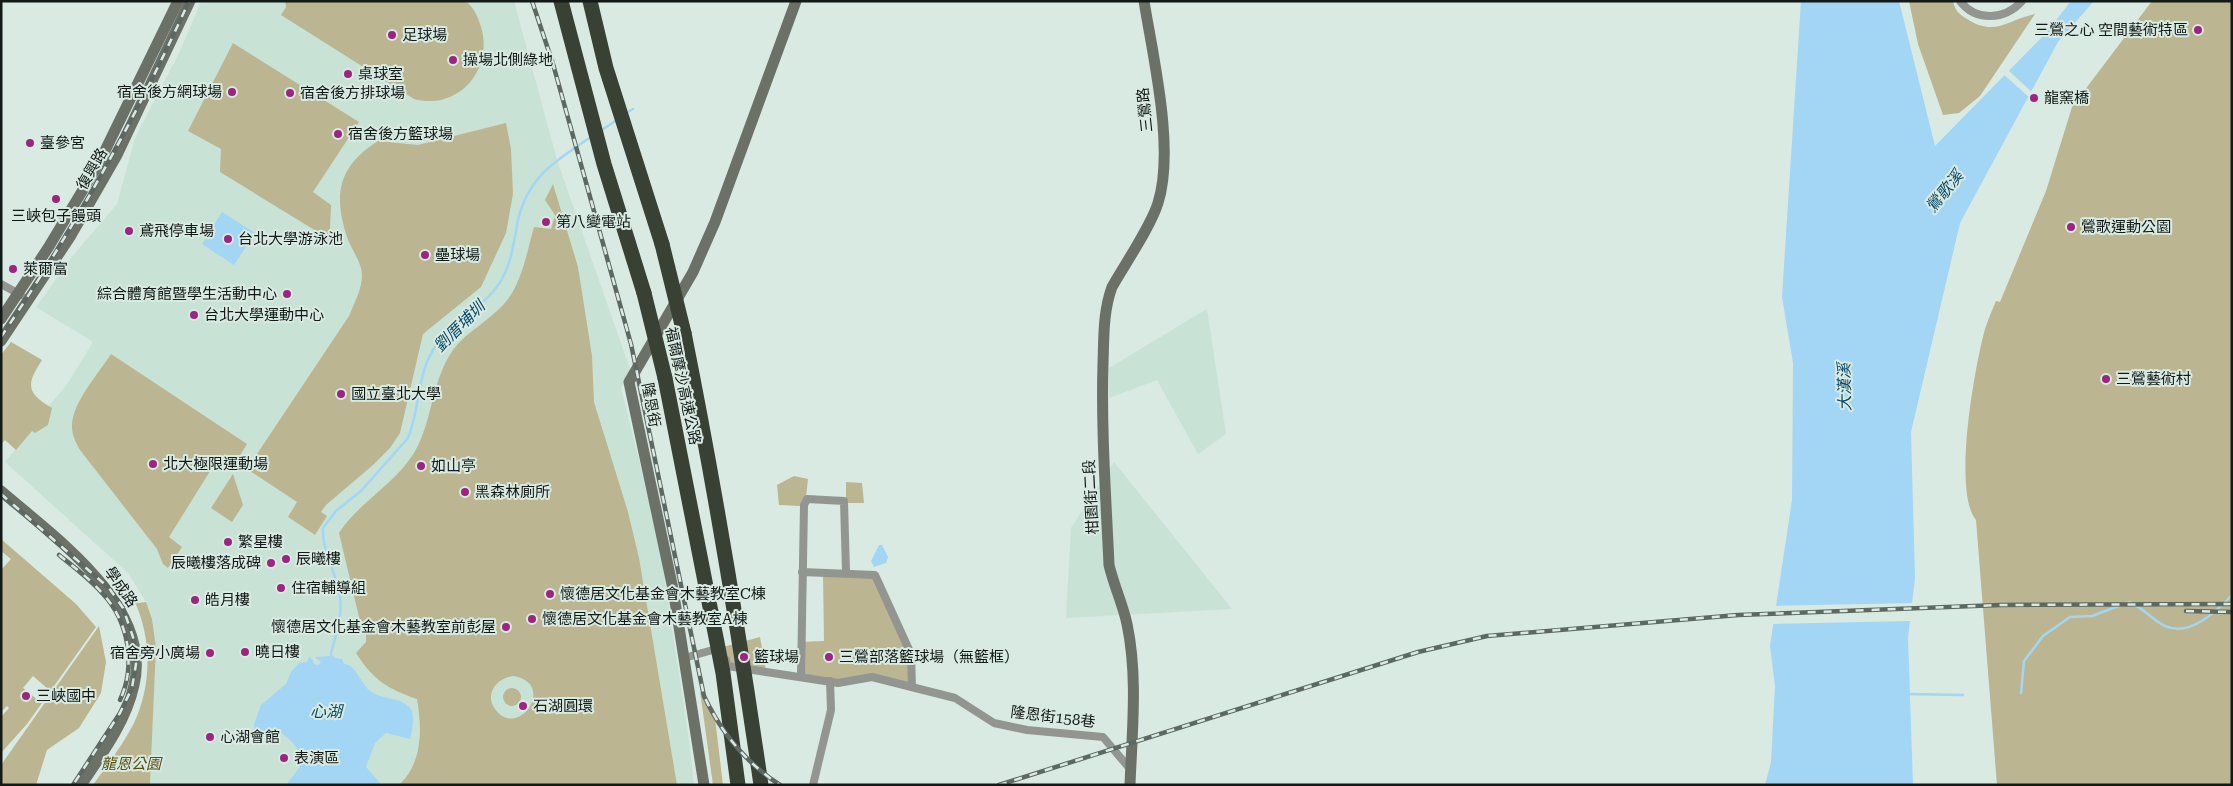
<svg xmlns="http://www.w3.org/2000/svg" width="2233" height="786" font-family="'Roboto Serif','Noto Sans TC',serif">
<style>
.built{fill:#c8e2d6}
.green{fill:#bcb591;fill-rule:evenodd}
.water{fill:#a3d5f4}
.pier{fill:#d9eae2}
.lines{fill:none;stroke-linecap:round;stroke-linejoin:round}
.stream{stroke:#a3d5f4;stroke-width:2.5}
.street{stroke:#939690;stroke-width:8}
.secondary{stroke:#6c7168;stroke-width:11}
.highway{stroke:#394034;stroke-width:15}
.rail-casing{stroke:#5d6863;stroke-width:4.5}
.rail{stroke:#d9eae2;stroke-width:2.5;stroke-dasharray:8;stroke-linecap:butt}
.highway-bridge{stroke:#394034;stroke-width:15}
.poi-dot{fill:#9b2580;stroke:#d9eae2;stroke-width:2}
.labels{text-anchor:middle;stroke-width:4;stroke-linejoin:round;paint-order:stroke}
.poi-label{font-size:15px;fill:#121916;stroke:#d9eae2;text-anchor:start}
.street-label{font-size:15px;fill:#121916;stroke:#d9eae2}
.park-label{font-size:15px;font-style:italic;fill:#5a4e12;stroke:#d9eae2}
.water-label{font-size:16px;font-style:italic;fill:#094a68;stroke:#d9eae2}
</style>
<rect width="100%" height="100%" fill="#d9eae2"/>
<g class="built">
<polygon points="514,1 557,160 631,372 621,388 658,536 689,740 694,785 150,785 156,647 152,619 146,602 128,573 5,462 16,449 5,440 1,444 1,355 11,342 42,360 31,380 32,392 39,401 49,406 68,383 93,342 36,307 71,258 117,204 135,138 179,53 201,2"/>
<polygon points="1207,309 1226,434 1198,454 1157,380 1109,398 1109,368"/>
<polygon points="1114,462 1232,609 1066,618 1071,528"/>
</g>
<g class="green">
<path d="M285,1H465C474,7 478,17 481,27C494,70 458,111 414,99L281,15L286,7Z"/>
<path d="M1909,1H1953C1955,11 1959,14 1967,19C1995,37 2007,20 2035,14L1980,96L1959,113L1943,115L1918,44Z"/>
<path d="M2152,1H2232V785H1997L1976,520C1952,491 1975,365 1985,329C1988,320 1992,310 1996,301L2000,302L2046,191L2072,107Z"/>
<polygon points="233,43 359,122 313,192 331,205 330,229 334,242 220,172 221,149 188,131"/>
<path d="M506,123L511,149L513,194L506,233L481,287L423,334L400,433L390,448L373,465L326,505L321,512L327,516L315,535L288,517L297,502L247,469L349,316C355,301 365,284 361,268C358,258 352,249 348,240C333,196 337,167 378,141L418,145Z"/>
<path d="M553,184L578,267L592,356L594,402L628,512L639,558L677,785H399C423,763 422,728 417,699C388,689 373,680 356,653L366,642V630L359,617L339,533C358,503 395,484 414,453C433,421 431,381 453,350C466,332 489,321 504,304C522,284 527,251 534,227L551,229L555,215L545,200ZM513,676C558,683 518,741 495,709C484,694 497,678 513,676Z"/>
<path d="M11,342L42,360C26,384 26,393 52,408L48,425L35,433L32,431L16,450L5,440L1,444V355Z"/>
<path d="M111,354L247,444L232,468L217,460L169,537L182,547L168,568L163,564L157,549L80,450C76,443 72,435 72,427C71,404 99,373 111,354Z"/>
<polygon points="233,474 243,505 232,522 211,508"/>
<polygon points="794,476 808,479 806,497 800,506 779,505 777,485"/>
<polygon points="846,482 862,483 864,503 846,503"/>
<path d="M1,539L76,604L96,627L27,724L1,753V717L9,708L7,706L1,712V570L11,559L1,551ZM33,676L48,689L39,701L23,688Z"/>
<polygon points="823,572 875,575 911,654 912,687 872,677 838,683 801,677 801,642 824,641"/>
<path d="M134,600L138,603L146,602L152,619L156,647L150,785H93C107,765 123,745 134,723C152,685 152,638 134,600Z"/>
<polygon points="99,626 106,662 101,693 79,728 47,750 36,785 1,785 1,765"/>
<polygon points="760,637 766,671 727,666 723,647"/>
<circle cx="512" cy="697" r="9"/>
<polygon points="700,691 714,710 723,785 713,785"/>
</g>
<g class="water">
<polygon points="1801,1 1899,1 1935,146 2047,32 2071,1 2094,1 2058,42 1960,223 1911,432 1915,578 1908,638 1913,785 1765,785 1771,762 1775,686 1770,646 1792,500 1793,363 1782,297"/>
<polygon points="222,212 255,233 234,265 202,244"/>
<polygon points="879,545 882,545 888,557 886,563 874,567 871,561"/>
<path d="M331,653L335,658L342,659L344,664C355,664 361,683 369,690C381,700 399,697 408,706C417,712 412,731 410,739L386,733L375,743L366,767L380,783L378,785H286L300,767C298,761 300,756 298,750C295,743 285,736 280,732L255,739L254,724L261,705L286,684L291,672L299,663L307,662L309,657L313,660L314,664L318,665L321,662L315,657L330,656Z"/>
</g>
<g class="pier">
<polygon points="2007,69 2033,93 2030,98 2002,73"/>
<polygon points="1914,603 1912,621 1770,624 1772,606"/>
</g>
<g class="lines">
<g class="stream">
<polyline points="626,113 633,109"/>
<polyline points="602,130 618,119"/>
<path d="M331,653C336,634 344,612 339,592C335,570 322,551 323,528L336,511L361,491L408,438C421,407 416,372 437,344C455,319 487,306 502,279C512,261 514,240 518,220C528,176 556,161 591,137"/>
<path d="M2021,693L2024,661L2043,636L2070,617L2092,616L2129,602C2144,608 2152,620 2165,626C2190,637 2216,612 2232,595"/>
<polyline points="1907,694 1963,695"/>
</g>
<g class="street">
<path d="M1960,1C1976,22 2005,20 2022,1"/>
<polyline points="1,284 21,295"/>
<polyline points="802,572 875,575 911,654 912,687"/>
<polyline points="684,658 720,648"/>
<polyline points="726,660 727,666 838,683 872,677 955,698 994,723 1027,730 1103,737 1131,770"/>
<polyline points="801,677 804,505 807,499 844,501 846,572"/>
<polyline points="813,785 831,710 830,681"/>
</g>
<g class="secondary">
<polyline points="1,319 48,248 99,163 178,1"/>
<polyline points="1,341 70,237 117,155 190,1"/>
<path d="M1,491C53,536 153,605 134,685C126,722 102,754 81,785"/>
<polyline points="704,785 673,589 629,382 693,272 715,222 796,1"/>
<path d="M1130,785C1132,732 1138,676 1127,624C1123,605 1114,586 1109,565C1106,498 1101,430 1103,363C1104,336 1103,312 1112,287C1125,264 1151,226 1158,203C1175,149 1153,57 1144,1"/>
</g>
<g class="highway">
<polyline points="561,1 604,164 644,293"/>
<polyline points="590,1 606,68 662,244"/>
<path d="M684,333C714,483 739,633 761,785"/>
<polyline points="665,378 723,673 738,785"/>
</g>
<defs>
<g id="rail">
<path d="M532,1L553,64L631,344L704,696C721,732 746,763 780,785"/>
<path d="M1,337C73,230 136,119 189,1"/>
<polyline points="1,494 109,588 123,608 133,637 136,664 132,688 120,713 73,785"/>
<path d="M59,555C74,567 90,579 103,594C129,622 136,666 120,700"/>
<polyline points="2186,611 2232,612"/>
<polyline points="999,785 1418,652 1487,636 1738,615 2000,605 2232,604"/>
</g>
</defs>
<use href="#rail" class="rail-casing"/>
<use href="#rail" class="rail"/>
<g class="highway-bridge">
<polyline points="662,244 684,333"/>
<polyline points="644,293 665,378"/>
</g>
</g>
<g class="poi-dot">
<circle cx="2198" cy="30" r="5"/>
<circle cx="392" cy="35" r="5"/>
<circle cx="453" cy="60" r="5"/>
<circle cx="348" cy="74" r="5"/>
<circle cx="232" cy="92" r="5"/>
<circle cx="290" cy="93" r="5"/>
<circle cx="2034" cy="98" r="5"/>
<circle cx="338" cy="134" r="5"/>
<circle cx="30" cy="143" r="5"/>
<circle cx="56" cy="199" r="5"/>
<circle cx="546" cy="222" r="5"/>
<circle cx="2071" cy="227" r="5"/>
<circle cx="129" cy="231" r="5"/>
<circle cx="228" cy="239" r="5"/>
<circle cx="425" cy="255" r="5"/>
<circle cx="13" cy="269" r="5"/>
<circle cx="287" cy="294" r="5"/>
<circle cx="194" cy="315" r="5"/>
<circle cx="2106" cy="379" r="5"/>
<circle cx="341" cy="394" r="5"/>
<circle cx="153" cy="464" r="5"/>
<circle cx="421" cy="466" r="5"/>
<circle cx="465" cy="492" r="5"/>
<circle cx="228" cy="542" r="5"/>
<circle cx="286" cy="559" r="5"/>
<circle cx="271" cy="563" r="5"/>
<circle cx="281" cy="588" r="5"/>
<circle cx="550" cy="594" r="5"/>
<circle cx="195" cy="600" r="5"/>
<circle cx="532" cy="619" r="5"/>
<circle cx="506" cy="627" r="5"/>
<circle cx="245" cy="652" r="5"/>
<circle cx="210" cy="653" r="5"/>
<circle cx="744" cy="657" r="5"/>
<circle cx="829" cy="657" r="5"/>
<circle cx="26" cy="696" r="5"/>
<circle cx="523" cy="706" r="5"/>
<circle cx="210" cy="737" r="5"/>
<circle cx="284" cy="758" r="5"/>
</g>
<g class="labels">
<g class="poi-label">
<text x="2188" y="35" text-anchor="end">三鶯之心 空間藝術特區</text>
<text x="402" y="40">足球場</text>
<text x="463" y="65">操場北側綠地</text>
<text x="358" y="79">桌球室</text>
<text x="222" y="97" text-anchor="end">宿舍後方網球場</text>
<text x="300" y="98">宿舍後方排球場</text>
<text x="2044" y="103">龍窯橋</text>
<text x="348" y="139">宿舍後方籃球場</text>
<text x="40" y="148">臺參宮</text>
<text x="56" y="221" text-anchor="middle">三峽包子饅頭</text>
<text x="556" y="227">第八變電站</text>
<text x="2081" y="232">鶯歌運動公園</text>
<text x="139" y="236">鳶飛停車場</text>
<text x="238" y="244">台北大學游泳池</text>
<text x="435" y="260">壘球場</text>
<text x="23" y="274">萊爾富</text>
<text x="277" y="299" text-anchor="end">綜合體育館暨學生活動中心</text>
<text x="204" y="320">台北大學運動中心</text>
<text x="2116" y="384">三鶯藝術村</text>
<text x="351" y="399">國立臺北大學</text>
<text x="163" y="469">北大極限運動場</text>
<text x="431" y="471">如山亭</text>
<text x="475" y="497">黑森林廁所</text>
<text x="238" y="547">繁星樓</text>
<text x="296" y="564">辰曦樓</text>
<text x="261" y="568" text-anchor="end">辰曦樓落成碑</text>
<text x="291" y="593">住宿輔導組</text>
<text x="560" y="599">懷德居文化基金會木藝教室C棟</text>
<text x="205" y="605">皓月樓</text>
<text x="542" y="624">懷德居文化基金會木藝教室A棟</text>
<text x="496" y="632" text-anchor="end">懷德居文化基金會木藝教室前彭屋</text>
<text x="255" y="657">曉日樓</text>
<text x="200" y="658" text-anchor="end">宿舍旁小廣場</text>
<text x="754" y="662">籃球場</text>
<text x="839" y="662">三鶯部落籃球場（無籃框）</text>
<text x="36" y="701">三峽國中</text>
<text x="533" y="711">石湖圓環</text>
<text x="220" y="742">心湖會館</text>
<text x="294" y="763">表演區</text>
</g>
<g class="street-label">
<text transform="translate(1145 110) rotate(-96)" y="5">三鶯路</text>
<text transform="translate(92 169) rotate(-60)" y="5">復興路</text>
<text transform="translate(683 386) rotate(78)" y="5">福爾摩沙高速公路</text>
<text transform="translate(651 405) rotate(80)" y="5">隆恩街</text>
<text transform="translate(1091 497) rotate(-93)" y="5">柑園街二段</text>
<text transform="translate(121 587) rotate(55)" y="5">學成路</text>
<text transform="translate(1053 717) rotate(7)" y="5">隆恩街158巷</text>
</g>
<g class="park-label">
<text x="131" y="769">龍恩公園</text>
</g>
<g class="water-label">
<text transform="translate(1944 191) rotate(-51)" y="6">鶯歌溪</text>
<text transform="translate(459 326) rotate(-45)" y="6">劉厝埔圳</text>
<text transform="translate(1844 387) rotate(-91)" y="6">大漢溪</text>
<text x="326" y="717">心湖</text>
</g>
</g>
<rect width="2233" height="786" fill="none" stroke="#121916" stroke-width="5"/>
</svg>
